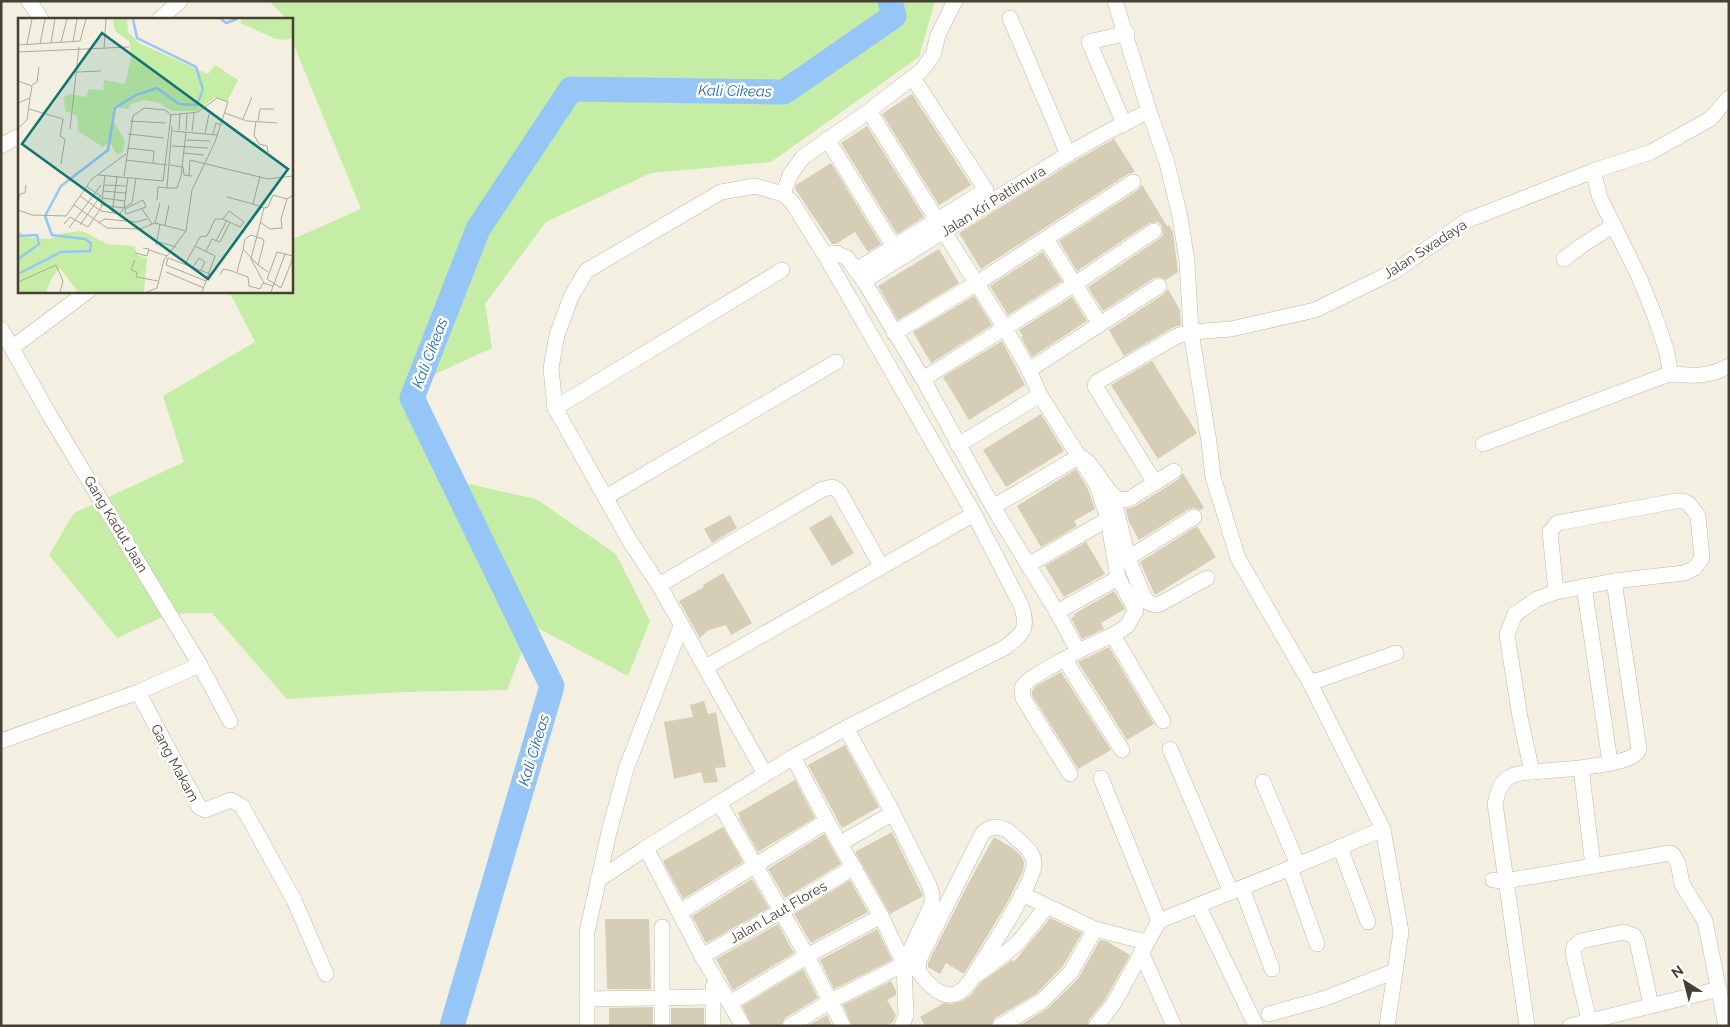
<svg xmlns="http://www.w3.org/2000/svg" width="1730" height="1027" font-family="Raleway,sans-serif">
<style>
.green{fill:#c5eda5}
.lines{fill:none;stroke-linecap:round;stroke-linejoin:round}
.river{stroke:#96c6f8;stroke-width:25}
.building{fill:#d5cdb6}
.minor-casing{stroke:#bfb9a4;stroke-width:16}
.minor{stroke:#fff;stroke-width:15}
.labels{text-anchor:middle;stroke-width:5;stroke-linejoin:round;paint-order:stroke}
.street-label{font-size:14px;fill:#454032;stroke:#fff}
.water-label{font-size:15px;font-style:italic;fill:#206abc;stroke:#fff}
.inset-river{fill:none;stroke:#96c6f8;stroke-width:2.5}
.inset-road{fill:none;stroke:#adaa9c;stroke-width:1}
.view{fill:#0f766e;fill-opacity:0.15;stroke:#0f766e;stroke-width:2.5}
.inset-edge{fill:none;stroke:#454032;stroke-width:2.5}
</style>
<rect width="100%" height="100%" fill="#f3f0e2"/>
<polygon class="green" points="269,1 935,1 919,57 771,162 651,173 546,222 485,304 492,348 405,388 442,478 536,499 616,554 650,621 628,676 532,625 507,690 402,692 287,699 212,613 169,614 117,638 49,555 74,513 184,462 163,396 255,342 229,291 291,291 291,240 361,209 291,38 291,19 284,19 282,14"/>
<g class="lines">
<polyline class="river" points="452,1026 552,686 412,398 478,229 571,89 784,92 894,16 890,1"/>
</g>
<g class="building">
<polygon points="912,94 971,185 939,205 882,114"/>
<polygon points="867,126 924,217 897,234 841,143"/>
<polygon points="1114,139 1135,172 1128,174 981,269 959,233 1073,162"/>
<polygon points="831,163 881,244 868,252 855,232 836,244 832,244 795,189 796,185"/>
<polygon points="1142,185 1167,226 1169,225 1173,233 1178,272 1166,280 1159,277 1154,278 1103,311 1088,287 1159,239 1163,235 1162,226 1158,222 1149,223 1077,271 1059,241 1138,190"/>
<polygon points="939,249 959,283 898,320 878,286"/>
<polygon points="1043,252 1062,281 1008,315 990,286"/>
<polygon points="1168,289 1180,310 1181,325 1172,328 1124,356 1109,330 1164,294"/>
<polygon points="974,296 992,325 931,363 913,332"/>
<polygon points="1072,297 1087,321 1032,357 1021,337 1023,336 1019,330"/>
<polygon points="1002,341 1025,385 969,420 943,377"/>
<polygon points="1152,361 1197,433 1158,459 1111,385"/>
<polygon points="1041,414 1064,451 1006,487 983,450"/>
<polygon points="1076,469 1088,489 1095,509 1074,521 1077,526 1041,547 1017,506"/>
<polygon points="1183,473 1204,508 1200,510 1194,508 1189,509 1139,540 1129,522 1126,509 1134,507 1160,491 1179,479"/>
<polygon points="730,515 737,528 712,543 704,529"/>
<polygon points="831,515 854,553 832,566 809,528"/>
<polygon points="1197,526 1216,557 1155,595 1140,562"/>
<polygon points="1086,542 1105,574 1064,597 1045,566"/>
<polygon points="723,573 752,623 731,635 726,625 707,631 700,638 679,601 704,587 703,585"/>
<polygon points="1114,591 1125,609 1101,623 1104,629 1082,639 1071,618 1075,616 1074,614"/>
<polygon points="1109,647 1154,724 1127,740 1078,662"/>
<polygon points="1061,672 1111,750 1078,769 1032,695 1032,691 1036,686"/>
<polygon points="704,701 708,714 716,712 726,767 715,768 718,782 704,783 701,772 674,779 664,722 693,717 690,705"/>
<polygon points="845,745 879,807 842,828 808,765"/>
<polygon points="795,780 815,818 758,852 739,818 740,818 738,813"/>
<polygon points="723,827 743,862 683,899 663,861"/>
<polygon points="892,832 923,896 890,914 855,852"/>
<polygon points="824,834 841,864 785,898 768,869"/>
<polygon points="994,837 1014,849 1021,856 1024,862 1023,871 1006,905 964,974 946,963 940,974 928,967 928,963 968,884"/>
<polygon points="752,879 769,908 706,943 692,916"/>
<polygon points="850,880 868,912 811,943 794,914"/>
<polygon points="1050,918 1082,933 1063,966 1036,994 995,1018 991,1026 925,1026 920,1017 944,1003 952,1004 962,1001 971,995 980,983 1012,960 1014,962"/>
<polygon points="605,919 649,919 651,989 607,989"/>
<polygon points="778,924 794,953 733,990 716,959"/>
<polygon points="877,929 892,960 834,989 820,960"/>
<polygon points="1100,940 1106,941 1130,955 1106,998 1089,1020 1087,1026 1019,1026 1048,1008 1078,979"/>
<polygon points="803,969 818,998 785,1018 781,1026 752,1026 742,1006"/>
<polygon points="891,981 896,991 896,995 887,1000 896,1015 893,1022 886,1026 852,1026 843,1005"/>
<polygon points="653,1007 653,1026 609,1026 609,1008"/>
<rect x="671" y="1008" width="33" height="18"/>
<polygon points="827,1015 832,1026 808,1026"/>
</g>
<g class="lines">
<defs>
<g id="minor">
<polyline points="29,1 41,19"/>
<polyline points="1115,1 1149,111 1167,163 1180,217 1187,261 1191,332 1209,442 1213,477 1238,558 1309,681 1383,829 1401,932 1387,1026"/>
<polyline points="1010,18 1068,154"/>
<polyline points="160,19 180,1"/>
<polyline points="869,111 937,220"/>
<polyline points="1124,124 1089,42 1127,33"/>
<polyline points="827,139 894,247"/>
<polyline points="1,146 19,136"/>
<polyline points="783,194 790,175 803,157 869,111 922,70 933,55 938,35 955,1"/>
<polyline points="944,232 1005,328 1029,370 1040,395 1097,485 1108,519 1118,578 1136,610 1127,626 1113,635 1078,651"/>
<polyline points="1046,239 1100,324"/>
<path d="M825,255L836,253L847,258L864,281L923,379L993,507L1057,612L1078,651C1066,660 1026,677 1022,688L1023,698L1070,774"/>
<polyline points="1564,259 1581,246 1614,225"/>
<polyline points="856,270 986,190 913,78"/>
<polyline points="985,278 1133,182"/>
<polyline points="864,281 1068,154 1109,131 1149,111"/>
<polyline points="1,329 50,416 200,665 230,721"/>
<polyline points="894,333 977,283"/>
<polyline points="13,347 88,291"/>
<polyline points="1029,370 1159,286"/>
<path d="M1671,374C1694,376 1709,377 1729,366"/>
<polyline points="923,379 1075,284 1154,231"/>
<polyline points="555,408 782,270"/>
<polyline points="1483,444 1661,377 1671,374 1666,349 1654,314 1639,277 1600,198 1593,171"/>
<polyline points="958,445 1040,395"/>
<polyline points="1155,483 1095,386 1097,382 1177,336 1191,332 1231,329 1315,310 1395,271 1468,220 1593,171 1651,152 1710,119 1729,98"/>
<path d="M1113,496L1128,558L1144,597C1148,604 1152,606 1160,604L1207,578"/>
<polyline points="606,497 836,362"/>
<path d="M993,507L1080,456L1088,462L1113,496C1119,500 1122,500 1129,499L1174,471"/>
<polyline points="1128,558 1194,517"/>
<polyline points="1028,565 1108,519"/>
<polyline points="659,585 823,489 832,487 839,491 881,566"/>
<polyline points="1584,586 1610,762"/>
<polyline points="1057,612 1118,578"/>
<polyline points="1113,635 1163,721"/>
<polyline points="1065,660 1122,750"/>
<polyline points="706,667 974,514"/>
<polyline points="1309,681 1319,680 1396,653"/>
<polyline points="138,692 200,665"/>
<polyline points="1,741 138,692 199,807 205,810 231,800 242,806 294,900 326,974"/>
<polyline points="1170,749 1231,892"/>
<polyline points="793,757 827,821 881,916 904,964 906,1015 902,1026"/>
<polyline points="1532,772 1581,768"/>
<polyline points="1101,778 1159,921"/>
<polyline points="1263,782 1298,865"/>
<polyline points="720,804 807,956 843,1026"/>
<path d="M994,827C1005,827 1010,832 1017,839C1025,846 1034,853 1034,864C1034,884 984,959 971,980C952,1008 934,992 918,971L919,960L982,834L988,829Z"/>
<polyline points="841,843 893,813"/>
<polyline points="1340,847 1368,922"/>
<polyline points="646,848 702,956 743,1026"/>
<path d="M1593,866L1581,768C1594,765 1635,763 1639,749L1614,581"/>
<polyline points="1290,868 1317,944"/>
<path d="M598,880L646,848L793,757L846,728L1004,648C1024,633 1029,629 1021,605L974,514L825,255L792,202L783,194L755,186L721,192L586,271L571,297L557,335L551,368L555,408L631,543L659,585L765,774"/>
<polyline points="1493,880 1505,881 1670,853 1673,855 1678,863 1682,884 1705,921 1726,1026"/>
<polyline points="1242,888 1272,969"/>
<polyline points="1022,894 1095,929 1146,942"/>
<polyline points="1198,905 1256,1026"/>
<polyline points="680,912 827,821"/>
<polyline points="662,927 662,1026"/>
<polyline points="1141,952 1174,1026"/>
<polyline points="702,956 780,912 854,867"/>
<polyline points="978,974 1017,944 1047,906"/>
<polyline points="713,987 713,1026"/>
<polyline points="587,999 713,997"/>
<polyline points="730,1003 807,956 881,916"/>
<polyline points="1269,1014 1326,998 1395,971"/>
<polyline points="1589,1020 1573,953 1574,947 1581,941 1624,932 1634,936 1637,941 1651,1005"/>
<polyline points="587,1026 587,932 609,832 626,769 681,626"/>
<polyline points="790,1026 831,1001 904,964 932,904 932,894 929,885 893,813 846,728"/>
<polyline points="1000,1026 1042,1001 1071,972 1095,929"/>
<polyline points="1096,1026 1114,1003 1159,921 1298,865 1383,829"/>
<path d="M1527,1026L1495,804C1500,780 1507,773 1532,772L1520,717L1507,635L1515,614L1537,599L1556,592L1614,581L1684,573L1695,568L1702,558L1698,516L1689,504L1683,501H1676L1557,523L1550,532L1556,592"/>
<polyline points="1570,1026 1719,989"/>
</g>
</defs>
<use href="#minor" class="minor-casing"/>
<use href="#minor" class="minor"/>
</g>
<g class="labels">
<g class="street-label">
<text transform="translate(993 201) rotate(-32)" y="5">Jalan Kri Pattimura</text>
<text transform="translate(1425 249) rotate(-33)" y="5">Jalan Swadaya</text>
<text transform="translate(116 524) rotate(59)" y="5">Gang Kadut Jaan</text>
<text transform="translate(175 763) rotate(62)" y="5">Gang Makam</text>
<text transform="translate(778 912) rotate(-30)" y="5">Jalan Laut Flores</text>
</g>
<g class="water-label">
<text transform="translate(735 91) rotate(1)" y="5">Kali Cikeas</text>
<text transform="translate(430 353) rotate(-69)" y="5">Kali Cikeas</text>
<text transform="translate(534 750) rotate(-73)" y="5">Kali Cikeas</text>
</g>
</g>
<g transform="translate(18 18)">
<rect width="275" height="275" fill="#f3f0e2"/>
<path d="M95,1H109L110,14L121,25L190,56L197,47L220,62L209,84L196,80L179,93H154L141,85L126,82L113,86L110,91L97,89L94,101L107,123L105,133L99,137L92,124L85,129L60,113L59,98L47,93L46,79L52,76L68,79L71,71L85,72L86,62L107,66L113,39L111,23L97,13ZM224,1H275V19L269,22L258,21L222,5ZM0,211L6,219L32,221L46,215L64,213L89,226L117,228L119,237L129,240L126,274H60L42,250L35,258L28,274H0Z" fill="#c5eda5"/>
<path class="inset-river" d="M203,1L208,5L219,1M0,218L19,217L21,226L0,241M0,256L43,234L72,233L73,225L67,221L34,217L27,198L43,168L90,132L97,90L118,77L139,70L161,86L179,87L185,71L178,49L119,20L115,1"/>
<path class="inset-road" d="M43,24L49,1M55,24L59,1M33,25L37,1M9,26L14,1M22,26L27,1M0,27L62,23L68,1M86,31L88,1M0,34L111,29M58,54L83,53M0,63L14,68L12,80L0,85M14,67L19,64L21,49M11,91L45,101L42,118L47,121L43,146M207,95L229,103L259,105M225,101L234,79M112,103L147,105M238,103L236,117L241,126L249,128L250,134M240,103L242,91H256M0,110L9,102L12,80M52,111L61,29M161,112L162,95M168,112L169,95M155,113L199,117M174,113L176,95M187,115L191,96M110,116L146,120M195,116L198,105L203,107M168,122L192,123M154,128L190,130M109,130L136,133L135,145M166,135L186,137M108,142L149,147M152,147L165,149L166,157L174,158M80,157L145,163L153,97M171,157L172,142L250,161L275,158M106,158L115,98L126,90L147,92L153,97M86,167L109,168M69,169L83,178M149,170H159L163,158L168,114M85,173L108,175M62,178L83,193L102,196L106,190L110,159M209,179L235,186L242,158M84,180L107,183M125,182L128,189L108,196L107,191ZM139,182L140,169L149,170L154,108M0,183L2,176L7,175L8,167M235,186L246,190L250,189L255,177L269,181L275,177M56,187L89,210L122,211L137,205L168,213M84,187L106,190L114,185L118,160M124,191L134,206M0,192L14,197L48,198L74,161L108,136M94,195L99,158M242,204L252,211L264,210L263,201L269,181M80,205L87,201L118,204L129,201M137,205L142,185M46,206L52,199L70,209L83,190L87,157M62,207L83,177M147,207L151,187M51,210L83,167M198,223L209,202M141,224L158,229M138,227L142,206M177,228L197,238L184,274M131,232L149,238M188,233L194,221L202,224L212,204M117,235L129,238L131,231L125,230M275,238L259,234L249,261L263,270L275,240M117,242L113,252L119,254L118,259L140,263M167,246L182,219L189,218L197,201H205L222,209L226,204L211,193L205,201M240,247L246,224L245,221L233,217L227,221L225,231L239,246L240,247L250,254M175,249L181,240L187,244L183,252M148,254L186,270M219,254L225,232M202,257L205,251L211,252L230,259L231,268L242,271L245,265L255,268M188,263L148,247L150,240L192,256M0,264L38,247L45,263L42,274M246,265L233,241L246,190M129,274L139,270L146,242L168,213L174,172L197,124L210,84L199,80L180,94L153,97M253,274L267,236"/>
<path class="view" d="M84,15L270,151L190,261L4,126Z"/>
<rect width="275" height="275" class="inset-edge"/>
</g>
<rect width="1730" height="1027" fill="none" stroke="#454032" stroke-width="5"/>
<g transform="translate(1685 982) rotate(324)" stroke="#ffffff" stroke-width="4" paint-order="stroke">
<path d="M0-4L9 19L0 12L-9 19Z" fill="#454032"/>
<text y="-8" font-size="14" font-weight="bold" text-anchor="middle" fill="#454032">N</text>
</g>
</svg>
